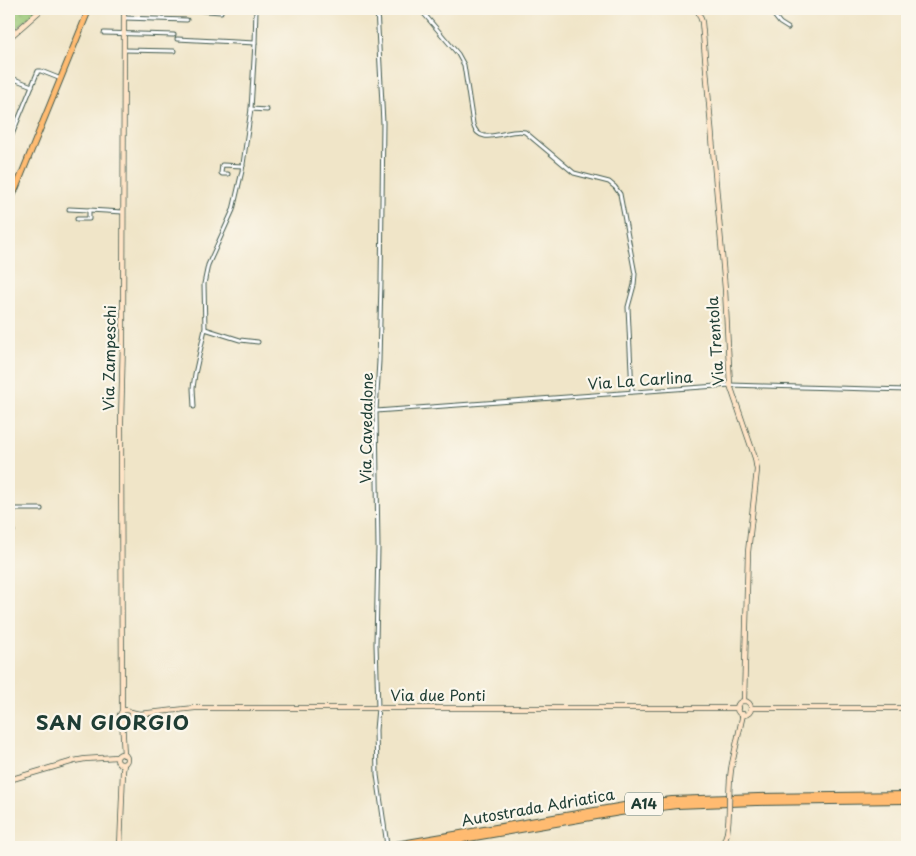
<svg xmlns="http://www.w3.org/2000/svg" width="916" height="856" font-family="'Playpen Sans',sans-serif">
<style>
.grass{fill:url(#grass-dots);stroke:#5c8255}
.lines{fill:none;stroke-linecap:round;stroke-linejoin:round}
.street-casing{stroke:#3e564a;stroke-width:5}
.secondary-casing{stroke:#3e564a;stroke-width:6}
.primary-casing{stroke:#3e564a;stroke-width:7}
.highway-casing{stroke:#3e564a;stroke-width:8}
.street{stroke:#fff;stroke-width:3}
.secondary{stroke:#ffe4c6;stroke-width:4.5}
.primary{stroke:#ffbb71;stroke-width:5}
.highway{stroke:#ffbb71;stroke-width:6}
.street-bridge-casing{stroke:#3e564a;stroke-width:5;stroke-linecap:butt}
.secondary-bridge-casing{stroke:#3e564a;stroke-width:6;stroke-linecap:butt}
.street-bridge{stroke:#fff;stroke-width:3}
.secondary-bridge{stroke:#ffe4c6;stroke-width:4.5}
.labels{text-anchor:middle;stroke-width:4.5;stroke-linejoin:round;paint-order:stroke}
.shield{fill:#fbf7ec;stroke:#61756b;stroke-width:1}
.shield-label{font-size:14px;font-weight:bold;fill:#1f3d34}
.street-label{font-size:15px;fill:#1f3d34;stroke:#fbf7ec}
.district-label{font-size:20px;font-weight:bold;letter-spacing:1px;fill:#1f3d34;stroke:#fbf7ec}
</style>
<defs>
<pattern id="grass-dots" width="8" height="8" patternUnits="userSpaceOnUse" patternTransform="scale(1.25)"><rect width="8" height="8" fill="#9ac876"/><path d="M2 2h.1M6 6h.1" fill="none" stroke="#7da462" stroke-width="1.8" stroke-linecap="round"/></pattern>
</defs>
<rect width="100%" height="100%" fill="#fbf7ec"/>
<filter id="ink" filterUnits="userSpaceOnUse"><feTurbulence type="fractalNoise" baseFrequency=".02" numOctaves="2"/><feDisplacementMap in="SourceGraphic" scale="10" xChannelSelector="R" yChannelSelector="G"/><feConvolveMatrix kernelMatrix="1 2 1 2 8 2 1 2 1" color-interpolation-filters="sRGB"/></filter>
<filter id="wash" filterUnits="userSpaceOnUse"><feTurbulence type="fractalNoise" baseFrequency=".0096" numOctaves="4" result="noise"/><feDisplacementMap in="SourceGraphic" scale="20" xChannelSelector="R" yChannelSelector="G"/><feGaussianBlur stdDeviation="1.12" result="paint"/><feColorMatrix in="noise" values="0 0 0 0 0 0 0 0 0 0 0 0 0 0 0 0 0 1.4 0 .05"/><feComposite in="paint" operator="in"/></filter>
<g filter="url(#wash)">
<rect width="100%" height="100%" fill="#f0e5c8"/>
<polygon class="grass" points="9,9 39,9 9,35"/>
</g>
<g filter="url(#ink)">
<g class="lines">
<defs>
<g id="street">
<polyline points="179,9 221,12 221,9"/>
<polyline points="377,9 383,123 381,282 379,361 376,411 378,548 376,644 378,708 376,730 377,775 386,838"/>
<path d="M420,9L458,54L464,65L473,124C479,149 509,127 525,132L574,173L609,182L615,187L620,194L635,274L634,285L628,307L632,392"/>
<polyline points="769,9 780,23 788,28"/>
<polyline points="150,10 150,9"/>
<polyline points="124,18 187,20"/>
<polyline points="104,33 174,35"/>
<polyline points="177,39 255,43"/>
<polyline points="124,50 174,51"/>
<polyline points="9,77 32,86"/>
<polyline points="251,109 267,110"/>
<polyline points="9,142 38,71 41,71 61,79"/>
<polyline points="228,174 222,174 221,173 222,165 243,166"/>
<polyline points="69,209 89,210 89,219 77,219"/>
<polyline points="89,210 123,212"/>
<polyline points="205,329 240,340 258,342"/>
<polyline points="194,407 193,388 195,374 205,329 204,284 208,265 233,210 242,171 251,109 255,43 256,9"/>
<polyline points="376,411 730,385 907,390"/>
<polyline points="9,509 41,509"/>
<polyline points="9,531 13,531"/>
</g>
<g id="secondary">
<polyline points="694,9 698,11 702,22 725,289 730,385 755,458 757,470 748,552 744,701"/>
<polyline points="9,38 42,9"/>
<circle cx="744" cy="708" r="7"/>
<polyline points="751,708 907,708"/>
<circle cx="126" cy="716" r="6"/>
<polyline points="122,712 121,422 123,340 124,9"/>
<polyline points="131,712 139,714 195,708 738,708"/>
<polyline points="122,719 124,755"/>
<circle cx="122" cy="759" r="5"/>
<polyline points="732,764 743,714"/>
<polyline points="9,780 74,761 85,759 117,757"/>
<polyline points="120,847 123,771 124,764"/>
<polyline points="722,847 727,833"/>
</g>
<g id="primary">
<polyline points="9,193 11,196 12,198 9,204"/>
<polyline points="12,197 16,188 89,9"/>
</g>
<g id="highway">
<polyline points="384,847 630,805 672,800 758,797 907,795"/>
<polyline points="416,847 620,812 677,805 756,802 907,800"/>
</g>
</defs>
<use href="#street" class="street-casing"/>
<use href="#secondary" class="secondary-casing"/>
<use href="#primary" class="primary-casing"/>
<use href="#highway" class="highway-casing"/>
<use href="#street" class="street"/>
<use href="#secondary" class="secondary"/>
<use href="#primary" class="primary"/>
<use href="#highway" class="highway"/>
<defs>
<polyline id="street-bridge" points="386,838 387,847"/>
<path id="secondary-bridge" d="M727,833C731,810 727,787 732,764"/>
</defs>
<use href="#street-bridge" class="street-bridge-casing"/>
<use href="#secondary-bridge" class="secondary-bridge-casing"/>
<use href="#street-bridge" class="street-bridge"/>
<use href="#secondary-bridge" class="secondary-bridge"/>
</g>
</g>
<g class="labels">
<rect class="shield" x="625" y="792.5" width="38" height="23" rx="4"/>
<g class="shield-label">
<text x="644" y="809">A14</text>
</g>
<g class="street-label">
<text transform="translate(716 341) rotate(-94)" y="5">Via Trentola</text>
<text transform="translate(110 358) rotate(-89)" y="5">Via Zampeschi</text>
<text transform="translate(640 381) rotate(-4)" y="5">Via La Carlina</text>
<text transform="translate(367 428) rotate(-89)" y="5">Via Cavedalone</text>
<text x="438" y="701">Via due Ponti</text>
<text transform="translate(538 808) rotate(-10)" y="5">Autostrada Adriatica</text>
</g>
<g class="district-label">
<text x="113" y="730">SAN GIORGIO</text>
</g>
</g>
<rect width="916" height="856" fill="none" stroke="#fbf7ec" stroke-width="30"/>
</svg>
